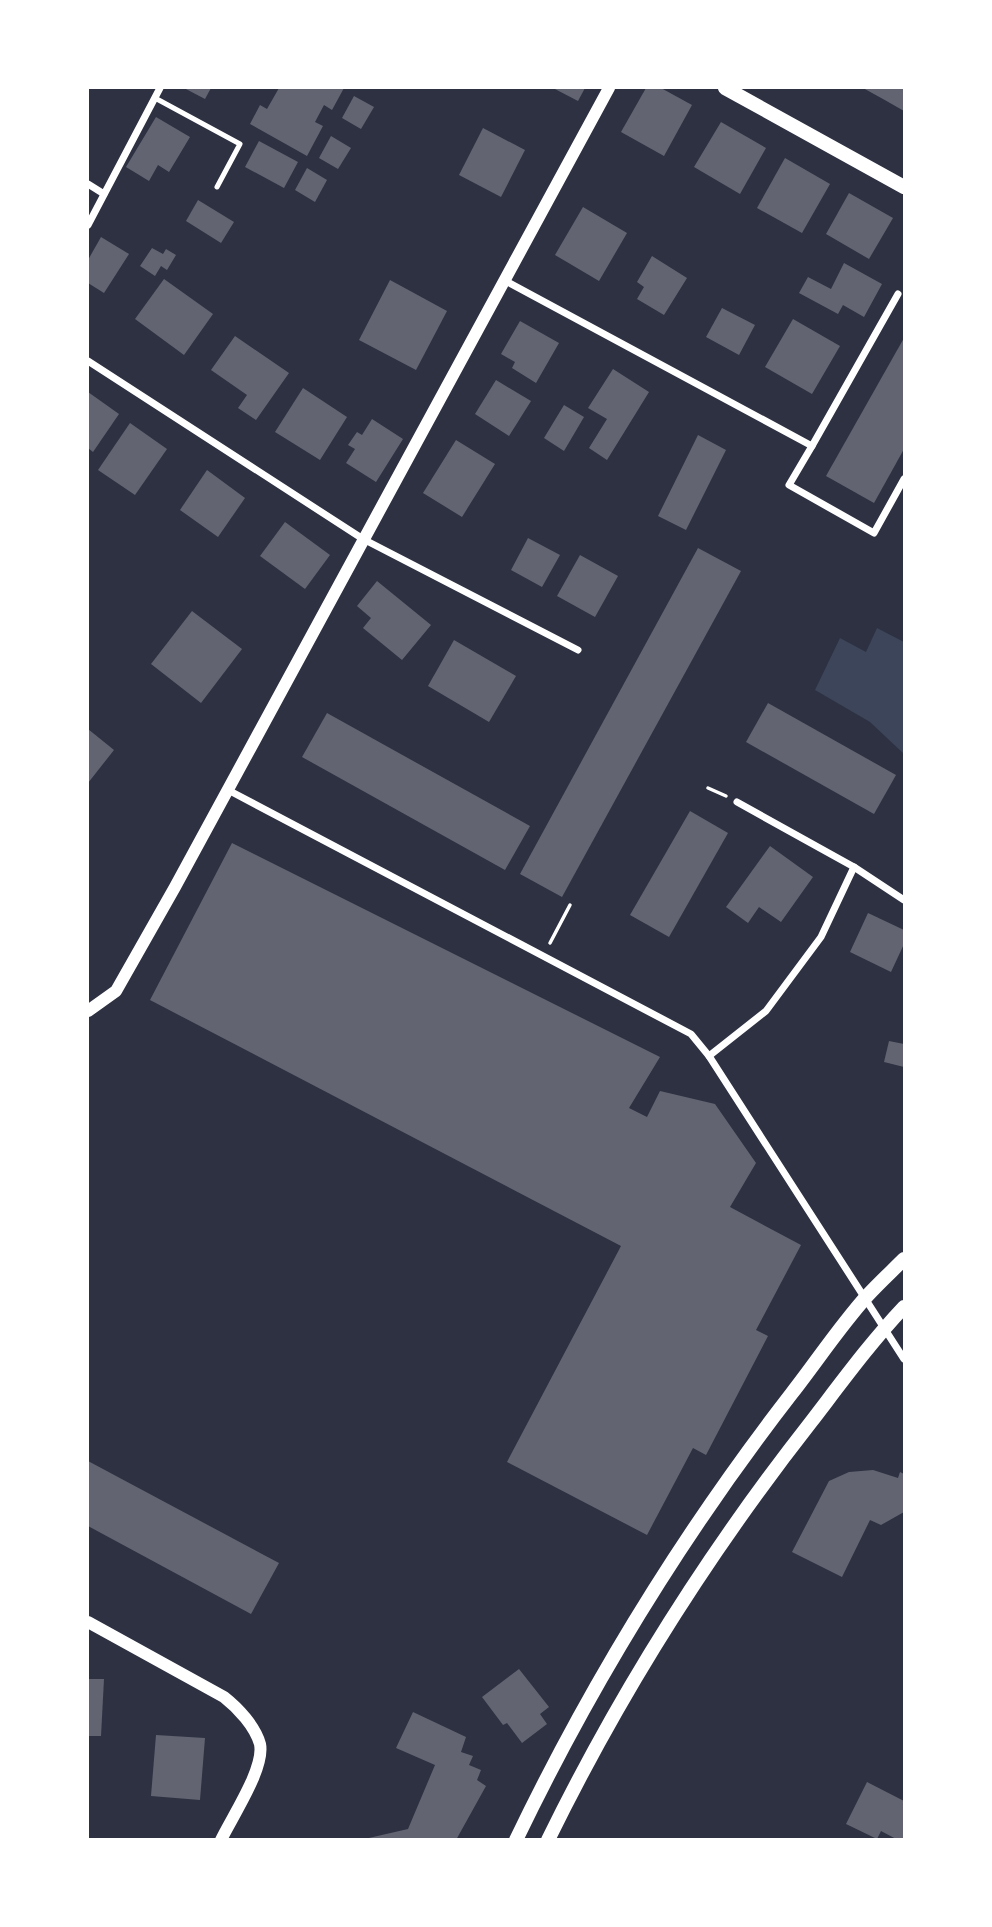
<svg xmlns="http://www.w3.org/2000/svg" width="992" height="1927" font-family="Mulish,sans-serif">
<style>
.green{fill:#3c4559}
.building{fill:#626471}
.lines{fill:none;stroke-linecap:round;stroke-linejoin:round}
.path{stroke:#fff;stroke-width:3.5}
.service{stroke:#fff;stroke-width:5}
.minor{stroke:#fff;stroke-width:7}
.tertiary{stroke:#fff;stroke-width:12}
.secondary{stroke:#fff;stroke-width:14}
</style>
<rect width="100%" height="100%" fill="#2d3142"/>
<polygon class="green" points="877,628 904,642 904,754 870,722 815,690 840,638 866,652"/>
<g class="building">
<polygon points="184,88 211,88 205,99"/>
<polygon points="279,88 344,88 332,110 324,105 315,122 323,126 307,156 250,124 260,105 267,109"/>
<polygon points="553,88 585,88 578,101"/>
<polygon points="646,88 661,88 692,105 664,156 621,132"/>
<polygon points="863,88 904,88 904,111 883,99"/>
<polygon points="354,96 374,107 361,129 342,118"/>
<polygon points="156,117 190,137 169,172 158,165 149,181 126,167"/>
<polygon points="721,122 766,148 740,194 694,167"/>
<polygon points="483,128 525,150 501,197 459,175"/>
<polygon points="331,136 351,148 338,169 319,158"/>
<polygon points="259,141 298,162 284,188 245,167"/>
<polygon points="785,158 830,184 802,233 757,208"/>
<polygon points="307,168 327,180 315,202 295,190"/>
<polygon points="849,193 893,218 869,259 826,234"/>
<polygon points="198,200 234,222 221,243 186,221"/>
<polygon points="583,207 627,233 599,281 555,255"/>
<polygon points="101,237 129,254 104,293 88,283 88,260"/>
<polygon points="152,248 163,254 166,249 176,255 167,270 161,266 155,276 140,266"/>
<polygon points="652,256 687,278 664,315 637,299 644,287 637,282"/>
<polygon points="844,263 882,284 864,317 843,305 838,314 799,293 808,277 831,289"/>
<polygon points="164,279 213,314 184,355 135,319"/>
<polygon points="390,280 447,311 416,370 359,340"/>
<polygon points="722,308 755,325 739,355 706,337"/>
<polygon points="793,319 840,346 812,394 765,367"/>
<polygon points="520,321 559,343 536,383 512,368 515,362 501,354"/>
<polygon points="235,336 289,373 256,420 238,408 247,395 211,370"/>
<polygon points="904,338 904,449 874,503 826,476"/>
<polygon points="613,369 649,392 607,460 589,448 607,419 588,408"/>
<polygon points="496,380 531,401 509,436 475,414"/>
<polygon points="303,388 347,417 320,460 275,432"/>
<polygon points="88,392 119,414 93,452 88,448"/>
<polygon points="564,405 584,417 564,451 544,438"/>
<polygon points="372,419 403,439 376,482 346,463 355,449 348,445 357,432 362,435"/>
<polygon points="130,423 167,449 135,495 98,470"/>
<polygon points="698,435 726,450 686,530 658,516"/>
<polygon points="456,440 495,464 462,517 423,493"/>
<polygon points="207,470 245,498 218,537 180,510"/>
<polygon points="285,522 330,555 305,589 260,556"/>
<polygon points="528,538 560,555 542,587 511,570"/>
<polygon points="698,548 741,571 562,897 520,874"/>
<polygon points="580,555 618,576 595,617 557,596"/>
<polygon points="377,581 431,625 402,660 363,628 371,618 357,606"/>
<polygon points="192,611 242,649 201,703 151,664"/>
<polygon points="454,640 516,676 489,722 428,686"/>
<polygon points="768,703 896,775 874,814 746,742"/>
<polygon points="327,713 530,826 505,870 302,757"/>
<polygon points="88,729 114,750 88,783"/>
<polygon points="690,811 728,833 669,937 630,915"/>
<polygon points="232,843 660,1057 629,1108 647,1117 660,1091 715,1104 756,1163 730,1207 801,1245 756,1330 768,1336 706,1455 693,1448 647,1535 507,1462 621,1246 150,1000"/>
<polygon points="770,846 813,877 781,922 759,907 748,923 726,907"/>
<polygon points="868,913 904,930 904,944 891,972 850,952"/>
<polygon points="889,1041 904,1044 904,1067 884,1062"/>
<polygon points="88,1461 279,1563 251,1614 88,1526"/>
<polygon points="873,1470 898,1478 900,1472 904,1474 904,1512 881,1525 870,1520 842,1577 792,1552 829,1481 849,1472"/>
<polygon points="519,1669 549,1707 540,1714 547,1724 522,1743 507,1723 503,1725 482,1697"/>
<polygon points="88,1679 104,1679 101,1736 88,1736"/>
<polygon points="413,1712 466,1737 461,1752 473,1756 469,1765 481,1770 477,1780 486,1786 456,1840 360,1840 408,1829 435,1765 396,1748"/>
<polygon points="156,1735 205,1738 200,1800 151,1796"/>
<polygon points="867,1782 904,1801 904,1840 898,1840 881,1831 877,1839 846,1824"/>
</g>
<g class="lines">
<g class="path">
<polyline points="708,788 726,796"/>
<polyline points="550,943 570,905"/>
</g>
<polyline class="service" points="155,98 240,144 217,187"/>
<g class="minor">
<polyline points="88,184 104,194"/>
<polyline points="88,225 160,88"/>
<polyline points="504,280 812,446 898,294"/>
<polyline points="88,361 363,539 578,650"/>
<polyline points="812,446 789,485 874,533 904,479"/>
<polyline points="228,790 691,1034 709,1056 904,1359"/>
<polyline points="737,802 854,867 904,900"/>
<polyline points="709,1056 766,1011 821,937 854,867"/>
</g>
<g class="tertiary">
<polyline points="88,1011 116,991 175,887 609,88"/>
<path d="M88,1622L224,1697C238,1708 255,1726 260,1744C265,1768 232,1817 221,1840"/>
</g>
<g class="secondary">
<polyline points="725,88 904,187"/>
<path d="M516,1840C592,1682 685,1531 792,1393C817,1361 840,1326 867,1296C879,1283 892,1271 904,1259"/>
<path d="M548,1840C621,1691 709,1552 811,1422C841,1383 870,1343 904,1307"/>
</g>
</g>
<rect width="992" height="1927" fill="none" stroke="#ffffff" stroke-width="178"/>
</svg>
